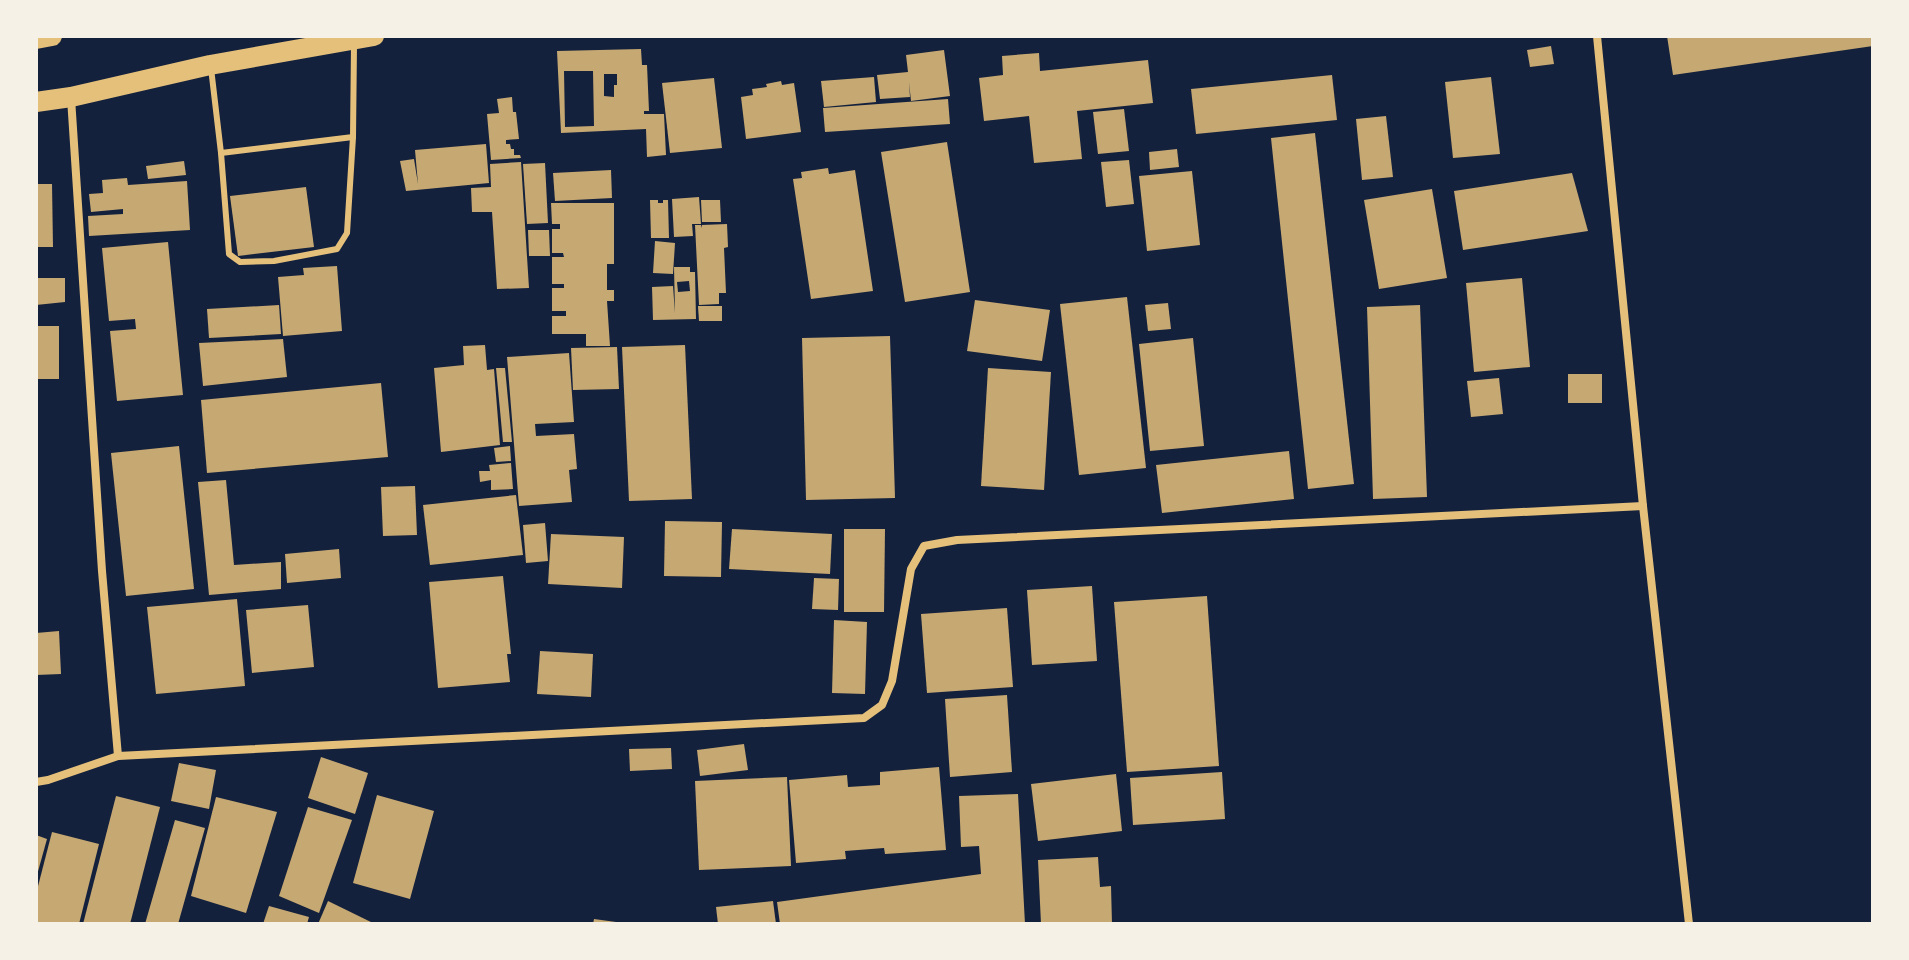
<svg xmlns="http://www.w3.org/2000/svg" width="1909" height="960" font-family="'Sofia Sans Condensed',sans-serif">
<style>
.building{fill:#c6a872;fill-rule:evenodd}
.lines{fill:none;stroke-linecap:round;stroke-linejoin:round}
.service{stroke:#e5c07b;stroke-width:6}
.minor{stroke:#e5c07b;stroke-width:8}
.primary{stroke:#e5c07b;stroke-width:20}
</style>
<rect width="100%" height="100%" fill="#14213d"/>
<g class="building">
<polygon points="1667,36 1873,36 1873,46 1673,75"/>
<polygon points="1551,46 1554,64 1530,67 1527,50"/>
<path d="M641,49L642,65H647L649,111H644V114H664L666,155L647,157L646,129L561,133L557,51ZM564,71H593L594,126L565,127ZM604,74H617V85H614V97L604,96Z"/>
<polygon points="944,50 950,96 911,101 909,82 910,97 880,99 877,75 908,72 906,55"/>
<polygon points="1039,53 1040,71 1148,60 1153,103 1077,111 1082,159 1034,163 1029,116 984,121 979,78 1003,75 1002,56"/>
<polygon points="1332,75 1337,120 1196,134 1191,89"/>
<polygon points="874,77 876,102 824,107 821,81"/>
<polygon points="1491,77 1500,154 1453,158 1445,82"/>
<polygon points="714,78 722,148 670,153 662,83"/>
<polygon points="781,81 782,85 794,83 801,132 746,139 741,97 753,95 752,89 767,87 766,84"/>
<polygon points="512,97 513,112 516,112 519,139 506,140 506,144 510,144 511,149 514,149 514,155 520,155 521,158 491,160 487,114 499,113 497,99"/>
<polygon points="948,99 950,124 825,132 823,108"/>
<polygon points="1124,109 1129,151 1098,154 1093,112"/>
<polygon points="1386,116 1393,177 1362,180 1356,119"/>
<polygon points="1315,133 1354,484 1308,489 1271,138"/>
<polygon points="947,142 970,292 905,302 881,152"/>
<polygon points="486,144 489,183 406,191 400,161 414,159 418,184 415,150"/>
<polygon points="1177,149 1179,167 1150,170 1149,152"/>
<polygon points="1129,160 1134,204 1106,207 1101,162"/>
<polygon points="184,161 186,175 148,179 146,166"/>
<polygon points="521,162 529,288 497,289 492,212 472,212 471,188 491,187 490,164"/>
<polygon points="545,163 548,223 527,224 523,164"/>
<polygon points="828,168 829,174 855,170 873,291 811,299 793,179 802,178 801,172"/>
<polygon points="611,170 612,198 555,201 553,173"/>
<polygon points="1192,171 1200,245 1147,251 1139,176"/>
<polygon points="1572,173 1588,231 1463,250 1454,191"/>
<polygon points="127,178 128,185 187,181 190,230 89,236 88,216 123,214 123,209 91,212 89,194 103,193 102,180"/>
<polygon points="36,184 52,184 53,247 36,247"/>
<polygon points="306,187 314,247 238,256 230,196"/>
<polygon points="1432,189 1447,278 1379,289 1364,200"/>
<polygon points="699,197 701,224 692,224 693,236 674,237 672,199"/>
<polygon points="650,200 658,200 658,203 663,203 663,200 668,200 669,238 651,238"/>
<polygon points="701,200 720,200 721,222 702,222"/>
<polygon points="551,203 614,203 614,264 607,264 607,290 614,290 614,301 607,301 610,346 586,346 586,334 552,334 552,316 566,316 566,311 552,311 552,288 564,288 564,284 552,284 552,257 564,257 563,253 552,253 552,229 560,229 560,224 552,224"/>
<polygon points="727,224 728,247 724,248 726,293 719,293 719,304 699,305 695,225 701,225 701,228 702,225"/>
<polygon points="528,230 549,230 550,256 529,256"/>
<polygon points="655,241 675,243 673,274 653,273"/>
<polygon points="168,242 183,395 117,401 110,331 136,329 135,319 109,321 102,248"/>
<polygon points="337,266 342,331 283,336 278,277 304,275 303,268"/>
<path d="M674,267H690V272H695L696,319L653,320L652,287L673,286L675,313ZM689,281L690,291L678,292L677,282Z"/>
<polygon points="36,278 65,278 65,302 36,305"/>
<polygon points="1522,278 1530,367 1474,372 1466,283"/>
<polygon points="1127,297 1146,468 1079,475 1060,304"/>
<polygon points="975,300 1050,310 1042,361 967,351"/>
<polygon points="1168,303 1171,329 1148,331 1145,305"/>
<polygon points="279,305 281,334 209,338 207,309"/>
<polygon points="1420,305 1427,497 1373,499 1367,307"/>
<polygon points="698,306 722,306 722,321 699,321"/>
<rect x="36" y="326" width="23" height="53"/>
<polygon points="890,336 895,498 806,500 802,338"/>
<polygon points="1193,338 1204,446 1150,451 1139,344"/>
<polygon points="283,339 287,377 203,386 199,343"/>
<polygon points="485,345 487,370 494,369 500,445 441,452 434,368 464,365 463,346"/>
<polygon points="685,345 692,499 629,501 622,347"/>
<polygon points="617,347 619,389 573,390 571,348"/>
<polygon points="569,353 574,422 535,424 536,436 574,434 577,469 569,470 572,502 519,506 507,357"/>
<polygon points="496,368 505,368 512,442 503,442"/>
<polygon points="988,368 1051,372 1044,490 981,486"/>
<rect x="1568" y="374" width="34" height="29"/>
<polygon points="1499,378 1503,414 1471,417 1467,381"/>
<polygon points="381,383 388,457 207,473 201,400"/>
<polygon points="179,446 194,589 126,596 111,453"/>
<polygon points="510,446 511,461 496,462 494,448"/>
<polygon points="1289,451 1294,499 1162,513 1156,465"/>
<polygon points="511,463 513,489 491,490 491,480 480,482 479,471 490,471 489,465"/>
<polygon points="226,480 234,565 281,562 281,589 209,595 198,482"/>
<polygon points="415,486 417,535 383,536 381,487"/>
<polygon points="516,495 523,555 430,565 423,505"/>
<polygon points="665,521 722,522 721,577 664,576"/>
<polygon points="545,523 548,561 526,563 523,525"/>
<polygon points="732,529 832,534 830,574 729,569"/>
<polygon points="844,529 885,529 884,612 844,612"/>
<polygon points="551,534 624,537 622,588 548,584"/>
<polygon points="339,549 341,578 287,583 285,554"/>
<polygon points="503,576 511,654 507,654 510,682 438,688 429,582"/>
<polygon points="814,578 839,579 838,610 812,609"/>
<polygon points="1092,586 1097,661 1032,665 1027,590"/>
<polygon points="1207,596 1219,766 1127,772 1114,602"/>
<polygon points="237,599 245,686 156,694 147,607"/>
<polygon points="308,605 314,667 252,673 246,610"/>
<polygon points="1007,608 1013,687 927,693 921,614"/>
<polygon points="834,620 867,622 865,694 832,693"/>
<polygon points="59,631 61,674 36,675 36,633"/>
<polygon points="540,651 593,654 591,697 537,694"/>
<polygon points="1007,695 1012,772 950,777 945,699"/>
<polygon points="744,744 748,770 700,776 697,750"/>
<polygon points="671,748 672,769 630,771 629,749"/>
<polygon points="321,757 368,773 355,814 308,798"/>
<polygon points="179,763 216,770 209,809 171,801"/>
<polygon points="939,767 946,850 885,854 884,848 845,851 846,859 796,863 789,780 847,775 848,787 880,785 880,772"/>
<polygon points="1222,772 1225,819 1133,825 1130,778"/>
<polygon points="1116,774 1122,831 1038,841 1031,784"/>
<polygon points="787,777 791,866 699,870 695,781"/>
<polygon points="1018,794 1025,924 780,924 777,902 981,874 979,846 961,847 959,796"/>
<polygon points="377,795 434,811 410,899 353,883"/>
<polygon points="116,796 160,807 130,924 83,924"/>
<polygon points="216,797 277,812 246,913 191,896"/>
<polygon points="308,807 352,820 319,913 279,896"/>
<polygon points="175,820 205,828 178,924 145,924"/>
<polygon points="52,832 99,844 79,924 36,924 36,894"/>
<polygon points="36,835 47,839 37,875 36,875"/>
<polygon points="1098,857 1100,887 1111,886 1112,924 1041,924 1038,860"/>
<polygon points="328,901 375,924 318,924"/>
<polygon points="773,901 776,924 718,924 716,907"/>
<polygon points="269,906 309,917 307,924 263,924"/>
<polygon points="594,919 616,922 616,924 593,924"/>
</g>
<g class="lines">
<g class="service">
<polyline points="211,68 221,153 229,254 240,262 274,261 337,249 347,233 353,137 354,45"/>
<polyline points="221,153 353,137"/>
</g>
<g class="minor">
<polyline points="1597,36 1643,506 1689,924"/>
<polyline points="71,98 102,571 118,756"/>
<polyline points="36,782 48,780 118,756 864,718 882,705 892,681 911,569 924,546 957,540 1643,506"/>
</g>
<g class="primary">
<polyline points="36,39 52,36"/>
<polyline points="36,102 71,97 210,65 374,36"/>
</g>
</g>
<rect width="1909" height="960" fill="none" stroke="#f6f1e7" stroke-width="76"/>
</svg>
